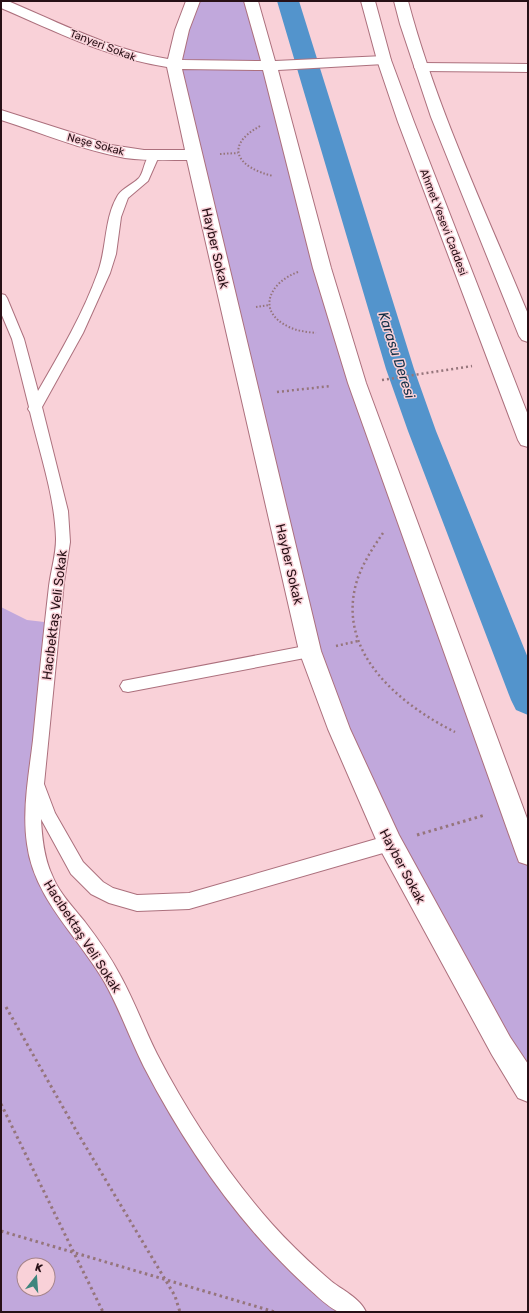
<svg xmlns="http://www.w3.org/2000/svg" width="529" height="1313" font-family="Rubik,sans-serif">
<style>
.green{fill:#c1a8dc;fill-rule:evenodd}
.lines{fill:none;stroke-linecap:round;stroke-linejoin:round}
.canal{fill:#5394cc;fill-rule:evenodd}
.service-casing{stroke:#ac707d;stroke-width:2}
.minor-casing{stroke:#ac707d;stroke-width:2}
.trunk-casing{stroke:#ac707d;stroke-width:2}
.path-far2{stroke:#95757b;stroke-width:2;stroke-dasharray:1.5 2;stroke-linecap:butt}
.path-far1{stroke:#95757b;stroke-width:2.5;stroke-dasharray:2 3;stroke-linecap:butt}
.path{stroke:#95757b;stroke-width:3;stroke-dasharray:2.5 3.5;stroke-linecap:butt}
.service{fill:#fff;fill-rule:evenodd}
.minor{fill:#fff;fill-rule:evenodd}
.trunk{fill:#fff;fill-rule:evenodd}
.labels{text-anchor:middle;stroke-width:3;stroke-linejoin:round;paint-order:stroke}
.far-street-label{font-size:11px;fill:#271016;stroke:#f9d1d8}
.street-label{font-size:13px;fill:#271016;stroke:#f9d1d8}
.water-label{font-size:14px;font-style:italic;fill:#133047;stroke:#f9d1d8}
</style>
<rect width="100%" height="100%" fill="#f9d1d8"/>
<g class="green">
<polygon points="193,1 251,1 322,268 528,854 528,1088 339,729 179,91 182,30"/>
<path d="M1,607L27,620L53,623L36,856L209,1159L356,1312H1ZM24,1265H48V1289H24Z"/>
</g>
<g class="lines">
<polygon class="canal" points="277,1 299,1 414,369 436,431 528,658 528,715 516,710 511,700 408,431 386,369"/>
<defs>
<g id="service">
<path d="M154,153L159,156L148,181L128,198L121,217L116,254L110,273L83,333L42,407L68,511L70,542L64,582L44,784L55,813L83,862L103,882L113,888L137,895L189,893L390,835L396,838L398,843L396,848L390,851L189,909L137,911L109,903L91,894L71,874L41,819C42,838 44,858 52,875C59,893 73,907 85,922C98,939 110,956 120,975C134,1000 144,1028 157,1054C188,1114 227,1173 272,1224C290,1244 310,1263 331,1281C342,1290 360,1298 366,1312C358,1312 348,1313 340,1312C331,1310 315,1294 307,1287C240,1226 186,1148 144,1067C130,1039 120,1010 105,983C78,936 34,899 27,844C22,809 29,774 33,740C38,689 43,637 49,586C51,570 56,555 56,539C55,497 40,454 30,412L28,409L29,407L12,339L1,313V294L5,295L7,298L24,339L38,391C60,353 83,314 98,272C107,247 104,218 118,195C123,188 133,184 139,178C145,171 144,155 154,153Z"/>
<polygon points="310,645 315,647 317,651 315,655 310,657 128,692 123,691 120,686 123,681 128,680"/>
</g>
<g id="minor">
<path d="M1,1H8C60,23 112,50 168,59L175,30L186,1H200L189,30L182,60L261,61L244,1H258L275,61L384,56L389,57L391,60L389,63L384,64L278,70L331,268L366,383L528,821V865L519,862L516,854L348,383L313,268L263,70L182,69L321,651L350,729L399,835L510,1037L528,1064V1102L518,1098L492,1055L381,851L328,729L299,651L187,160C167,160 146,161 125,158C82,150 42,133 1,120V110L111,145L144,150H185L167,67C108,58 55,31 1,8Z"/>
<polygon points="421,63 528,64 528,72 421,71 416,70 414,67 416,64"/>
</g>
<g id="trunk">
<polygon points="361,1 375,1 391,60 414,122 528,415 528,447 521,445 518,440 398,122 377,60"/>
<path d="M394,1H408C436,107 486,212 528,314V342L522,340L519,336L431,117L400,24Z"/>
</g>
</defs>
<use href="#service" class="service-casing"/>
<use href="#minor" class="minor-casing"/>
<use href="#trunk" class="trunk-casing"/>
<g class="path-far2">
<path d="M260,126C222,147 239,168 273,176"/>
<polyline points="220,154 238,153"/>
<path d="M298,272C270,282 255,311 289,327C297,331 307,332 316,333"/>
<polyline points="256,307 269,305"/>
</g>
<g class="path-far1">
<polyline points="382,380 472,366"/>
<polyline points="277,392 331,386"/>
<path d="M383,533C372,549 361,566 356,584C337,654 401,705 455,732"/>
<polyline points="336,646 358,641"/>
</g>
<g class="path">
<polyline points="417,835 485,815"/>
<polyline points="6,1007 77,1132 175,1296 180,1312"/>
<polyline points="1,1104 103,1312"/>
<polyline points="1,1231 275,1312"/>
</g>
<use href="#service" class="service"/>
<use href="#minor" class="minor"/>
<use href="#trunk" class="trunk"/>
</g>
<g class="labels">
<g class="far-street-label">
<text transform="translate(103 45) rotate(21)" y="4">Tanyeri Sokak</text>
<text transform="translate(96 144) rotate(15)" y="4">Neşe Sokak</text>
<text transform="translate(444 222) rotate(69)" y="4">Ahmet Yesevi Caddesi</text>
</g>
<g class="street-label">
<text transform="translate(216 248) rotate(77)" y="5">Hayber Sokak</text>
<text transform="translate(290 564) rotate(77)" y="5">Hayber Sokak</text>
<text transform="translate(54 615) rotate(-83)" y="5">Hacıbektaş Veli Sokak</text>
<text transform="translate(403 866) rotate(62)" y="5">Hayber Sokak</text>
<text transform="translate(83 936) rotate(57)" y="5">Hacıbektaş Veli Sokak</text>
</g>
<g class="water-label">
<text transform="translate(397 355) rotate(72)" y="5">Karasu Deresi</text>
</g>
</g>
<rect width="529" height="1313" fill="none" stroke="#271016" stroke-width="4"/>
<g transform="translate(36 1277) rotate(17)"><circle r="19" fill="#f9d1d8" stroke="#a5848a"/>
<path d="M0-3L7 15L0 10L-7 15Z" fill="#3e857d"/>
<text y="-6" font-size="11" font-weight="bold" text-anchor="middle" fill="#271016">K</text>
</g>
</svg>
